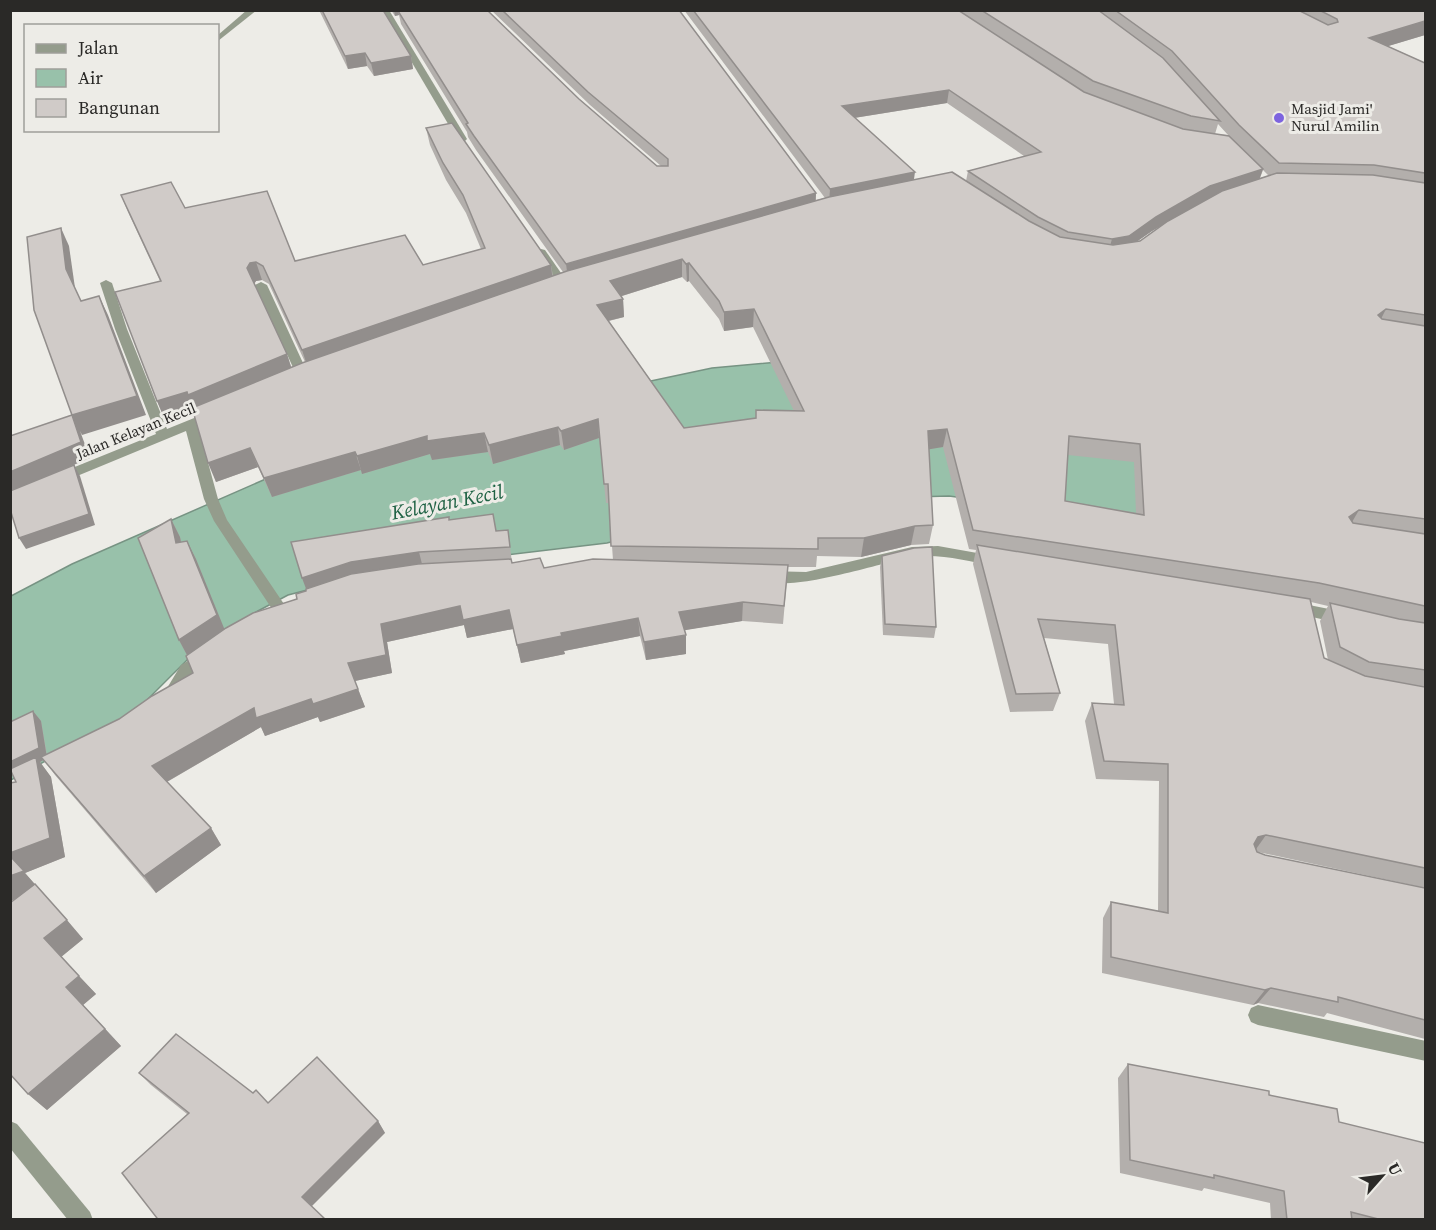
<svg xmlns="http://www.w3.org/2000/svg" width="1436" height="1230" font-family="'Source Serif 4',serif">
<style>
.water{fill:#98c1aa;stroke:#779383;stroke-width:1.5}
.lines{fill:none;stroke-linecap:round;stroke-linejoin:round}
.lane{fill:#949c8c;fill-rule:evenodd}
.street{fill:#949c8c;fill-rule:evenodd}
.wall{fill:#b3afac;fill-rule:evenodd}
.shaded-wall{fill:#928e8c}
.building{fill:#d0cbc8;stroke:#928e8c;stroke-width:1.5;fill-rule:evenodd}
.poi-dot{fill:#7d64df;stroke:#edece7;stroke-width:2}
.labels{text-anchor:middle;stroke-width:6;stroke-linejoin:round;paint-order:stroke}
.far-poi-label{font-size:15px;fill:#2a2927;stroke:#edece7;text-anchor:start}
.far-street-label{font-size:15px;fill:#2a2927;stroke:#edece7}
.water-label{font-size:20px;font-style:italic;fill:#1f6244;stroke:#edece7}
</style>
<rect width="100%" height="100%" fill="#edece7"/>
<polygon class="water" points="845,356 1153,435 1172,526 949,496 768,501 607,543 388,569 288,595 256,612 194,653 136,711 11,780 11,596 72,564 302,463 514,410 712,368"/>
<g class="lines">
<g class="lane">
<polygon points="247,10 257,10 218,41 218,35"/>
<polygon points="1258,1005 1426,1041 1426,1061 1258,1025 1251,1022 1248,1015 1251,1008"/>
</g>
<g class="street">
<polygon points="381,10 389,10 467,139 465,141 457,139"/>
<polygon points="541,249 545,250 568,283 568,287 560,287 536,252"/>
<polygon points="106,280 112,283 127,329 167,429 209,412 213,411 219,415 198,426 218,499 227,520 286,607 288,611 286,615 276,615 214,521 204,499 186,431 65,481 55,481 53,478 55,475 156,434 115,329 100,283"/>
<polygon points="261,282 267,285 309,376 307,379 303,380 297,376 255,285"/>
<path d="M938,546L994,556L1001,561L994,566C967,561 939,553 912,557C886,561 774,599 760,576L767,571L806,572L912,547Z"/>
<polygon points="1294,602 1344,612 1349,614 1352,618 1349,622 1344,624 1289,612 1287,608 1289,604"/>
<polygon points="206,650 211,652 214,656 211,660 193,673 175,702 169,704 163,702 161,698 181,665"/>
<polygon points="10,1121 17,1124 90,1212 93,1220 68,1220 10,1148"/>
</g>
</g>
<g class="wall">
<polygon points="319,10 383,10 411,56 413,69 374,76 367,66 348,69"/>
<path d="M391,10H487L579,99L657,166H661L590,105L491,10H679L816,193V200L825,198L684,10H1425V35L1388,46L1425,63V888L1258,852L1265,855L1425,888V1039L1327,1013L1324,1017L1258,1003L1253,1005L1102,973L1103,918L1111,902L1158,911L1159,781L1096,779L1085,721L1092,703L1114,704L1108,644L1044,638L1060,693L1053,711L1010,712L973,564L976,550L969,549L943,447L929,449L933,525L929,544L911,545L861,557L817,556L816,567H788L783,624L742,621L684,630L686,654L646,660L640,636L564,651L565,654L521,663L513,629L467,638L464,625L387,642L392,673L355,681L365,707L320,722L318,717L265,736L261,727L167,782L211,828L221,845L156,893L55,775L44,760L40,762L51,777L65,857L25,873L83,939L61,957L96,994L83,1005L121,1046L47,1110L28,1094L15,900L10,901V783L16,782L13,768L10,765V722L33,711L41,721L47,755L119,719L193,673L187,655L179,640L171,519L180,537L181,542L187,541L196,559L224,629L297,599L306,591L307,589L302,578L450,520L496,531L508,530L512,563L544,568L613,560L609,503H606L599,438L564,450L560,445L493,464L488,452L432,460L430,454L362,474L361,470L272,497L258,467L216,482L193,411L165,420L157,401L160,281L128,212L121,195L185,208L295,261L423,265L481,249L466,213L446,180L430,145L426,128L551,265L553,276L563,272L476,150L468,137L467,132L401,24L399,15L395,16ZM947,103L1024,156L968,171L966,181L914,180L854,118ZM1218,124L1228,135L1215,134ZM1263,170L1269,176L1260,178ZM1162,225L1140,241H1137L1152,231ZM682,277L687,282L689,281L719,319L724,331L753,327L794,411L756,418L684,428L609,321L624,317L623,299L622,296ZM262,280L269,284L305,362L291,367L287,354L254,284L256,281ZM1068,455L1134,462L1136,513L1065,501ZM1311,602L1328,606L1320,621L1328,660L1324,658Z"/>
<polygon points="882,556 936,627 934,638 883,635 880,567"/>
<polygon points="1128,1064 1269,1095 1339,1122 1425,1220 1271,1220 1270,1203 1204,1188 1202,1191 1120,1173 1118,1078"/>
<polygon points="139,1073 253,1093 268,1103 378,1121 385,1133 187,1114 151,1085"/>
</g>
<g class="shaded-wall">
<polygon points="394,10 422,10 398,11 399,15 395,16"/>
<polygon points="1425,21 1425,35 1362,54 1369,38"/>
<polygon points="365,53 367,66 348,69 345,56"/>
<polygon points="411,56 413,69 374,76 371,63"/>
<polygon points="949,90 947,103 841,120 842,106"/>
<polygon points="1263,169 1258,183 1206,200 1152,231 1125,250 1108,253 1112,239 1156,217 1210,186"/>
<polygon points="915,172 913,186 829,203 830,189"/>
<polygon points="816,193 815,207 568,278 566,264"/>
<polygon points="61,228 69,246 75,288 66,269"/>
<polygon points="682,259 682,277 612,299 610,281"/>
<polygon points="256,262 262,280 256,281 253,286 247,268 250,263"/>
<polygon points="689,263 689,281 687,282 686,264"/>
<polygon points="551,265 553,283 308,368 302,350"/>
<polygon points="99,296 108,315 146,415 82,435 80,431 90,458 10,492 10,472 72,415"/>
<polygon points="623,299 624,317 599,323 597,305"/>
<polygon points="754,309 753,327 724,331 724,312"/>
<polygon points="1386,309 1377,327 1378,315"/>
<polygon points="287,354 293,373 195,410 165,420 157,401"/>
<polygon points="598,419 599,438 564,450 561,431"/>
<polygon points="558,427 560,445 493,464 489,445"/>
<polygon points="947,429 943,447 925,450 928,431"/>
<polygon points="484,433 488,452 432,460 430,454 362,474 357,456 427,436"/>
<polygon points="250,448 258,467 216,482 208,463"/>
<polygon points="355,452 361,470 272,497 264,478"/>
<polygon points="74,465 80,476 95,525 26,549 19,538"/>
<polygon points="1359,510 1348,529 1349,517"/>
<polygon points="171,519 180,537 185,561 176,543"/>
<polygon points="915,526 911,545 861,557 864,538"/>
<polygon points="187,541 196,559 226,633 188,657 179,640"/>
<polygon points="419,552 423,568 308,594 302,578 351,562"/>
<polygon points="743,602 742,621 680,631 679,612"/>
<polygon points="460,606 509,610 513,629 467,638 464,625 387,642 392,673 355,681 348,663 381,624"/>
<polygon points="638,618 640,636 564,651 565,654 521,663 517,645 561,633"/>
<polygon points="686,635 686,654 646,660 644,642"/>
<polygon points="358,689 365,707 320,722 318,717 265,736 261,727 163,784 152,766 254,708 311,699"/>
<polygon points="33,711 41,721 47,758 40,762 51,777 65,857 25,873 40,890 10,901 10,853 18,774 10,765 10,762"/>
<polygon points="211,828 221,845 156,893 144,876"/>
<polygon points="1266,835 1254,852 1247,854 1258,837"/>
<polygon points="67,920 83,939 61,957 44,938"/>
<polygon points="79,976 96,994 83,1005 121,1046 47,1110 28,1094 66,987"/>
<polygon points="1271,988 1258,1003 1253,1005 1265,990"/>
<polygon points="378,1121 385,1133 311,1207 302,1197"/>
</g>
<g class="building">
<polygon points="322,10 383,10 411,56 371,63 365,53 345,56"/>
<polygon points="402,10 487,10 579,99 657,166 668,166 668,159 588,92 502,10 679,10 816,193 566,264 474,136 466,124 468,123 398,11"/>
<polygon points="693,10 958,10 1084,92 1183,129 1229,136 1263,169 1210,186 1156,217 1129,236 1112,239 1068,232 1038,217 968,171 1041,152 949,90 842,106 915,172 830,189"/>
<polygon points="981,10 1098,10 1163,58 1220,121 1191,116 1093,81"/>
<polygon points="1115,10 1298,10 1328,25 1338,22 1337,19 1319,10 1425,10 1425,21 1369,38 1425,63 1425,173 1374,165 1279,163 1239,125 1172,51"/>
<polygon points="452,123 551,265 302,350 263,266 256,262 250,263 247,268 287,354 188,395 187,392 157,401 115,292 161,281 121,195 171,182 185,208 267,191 295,261 405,235 423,265 485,248 463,195 443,163 426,128"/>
<path d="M952,172L1029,221L1060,237L1113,245L1140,241L1168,221L1222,191L1277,173L1373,175L1425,183V315L1386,309L1378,315L1382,319L1425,326V519L1359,510L1349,517L1353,523L1425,534V606L1319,583L973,530L947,429L928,431L933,525L915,526L864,538H818V549L611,546L608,484H604L598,419L561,431L558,427L489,445L484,433L427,441V436L357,456L355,452L264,478L250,448L208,463L192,408L302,363L567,271L829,197ZM682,259L686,264L689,263L719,301L724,312L754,309L804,411L756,410V418L684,428L597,305L623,299L610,281ZM1069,436L1140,444L1144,515L1065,501Z"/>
<polygon points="61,228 66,269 81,301 99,296 137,396 72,415 34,310 27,237"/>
<polygon points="72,415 81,442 10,472 10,436"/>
<polygon points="74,465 89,514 19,538 10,509 10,491"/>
<polygon points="493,514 496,531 508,530 510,547 419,552 351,562 302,578 291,542 449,517 449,520"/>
<polygon points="171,519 176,543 187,541 217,615 179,640 138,538"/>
<polygon points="977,545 1310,599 1324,658 1365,676 1425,687 1425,868 1266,835 1258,837 1254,844 1257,852 1265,855 1425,888 1425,1020 1338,997 1338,1002 1271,988 1265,990 1111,957 1111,902 1168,913 1168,764 1104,761 1092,703 1124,705 1115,625 1038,619 1060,693 1016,694"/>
<polygon points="932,547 936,627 885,624 882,556 914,548"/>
<polygon points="540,558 544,568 593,559 788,565 784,606 743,602 679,612 686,635 644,642 638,618 561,633 562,636 517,645 509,610 463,620 460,606 381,624 386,655 348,663 358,689 313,704 311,699 256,718 254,708 152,766 211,828 144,876 41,757 119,719 152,696 193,673 186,656 226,628 253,613 297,599 296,594 306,591 306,589 351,574 418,564 511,559 512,563"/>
<polygon points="1330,603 1399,619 1425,623 1425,670 1369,662 1340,647"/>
<polygon points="33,711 39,748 10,762 10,722"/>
<polygon points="36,757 50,838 10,853 10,783 16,782 10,769"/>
<polygon points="10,856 24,871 10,876"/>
<polygon points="35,884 67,920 44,938 79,976 66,987 105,1029 28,1094 10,1074 10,903"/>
<polygon points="176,1034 253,1093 256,1090 268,1103 317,1057 378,1121 302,1197 326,1220 156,1220 157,1218 122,1173 189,1113 139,1073"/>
<polygon points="1128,1064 1269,1091 1269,1095 1337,1109 1339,1122 1425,1143 1425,1220 1382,1220 1351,1212 1352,1220 1287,1220 1284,1191 1214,1175 1214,1178 1130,1160"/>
</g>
<circle class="poi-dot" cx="1279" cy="118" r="6"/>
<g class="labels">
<g class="far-poi-label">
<text x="1291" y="114">Masjid Jami'<tspan x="1291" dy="17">Nurul Amilin</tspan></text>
</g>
<g class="far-street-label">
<text transform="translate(136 431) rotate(-22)" y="5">Jalan Kelayan Kecil</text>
</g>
<g class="water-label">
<text transform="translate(447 502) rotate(-11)" y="7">Kelayan Kecil</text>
</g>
</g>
<rect width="1436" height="1230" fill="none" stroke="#2a2927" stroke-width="24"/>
<rect x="24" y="24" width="195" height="108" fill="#edece7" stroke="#9f9e9a" stroke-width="1.5"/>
<rect x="36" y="44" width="30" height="9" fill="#949c8c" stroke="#9f9e9a" stroke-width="1.5"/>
<text x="78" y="54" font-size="18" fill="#2a2927">Jalan</text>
<rect x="36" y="69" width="30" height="18" fill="#98c1aa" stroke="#9f9e9a" stroke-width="1.5"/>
<text x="78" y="84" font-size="18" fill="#2a2927">Air</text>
<rect x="36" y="99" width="30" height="18" fill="#d0cbc8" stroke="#9f9e9a" stroke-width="1.5"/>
<text x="78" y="114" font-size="18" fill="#2a2927">Bangunan</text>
<g transform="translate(1382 1176) rotate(62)" stroke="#edece7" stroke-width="4.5" paint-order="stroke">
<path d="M0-4.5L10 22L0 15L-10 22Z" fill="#2a2927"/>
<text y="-9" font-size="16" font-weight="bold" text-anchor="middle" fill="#2a2927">U</text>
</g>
</svg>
